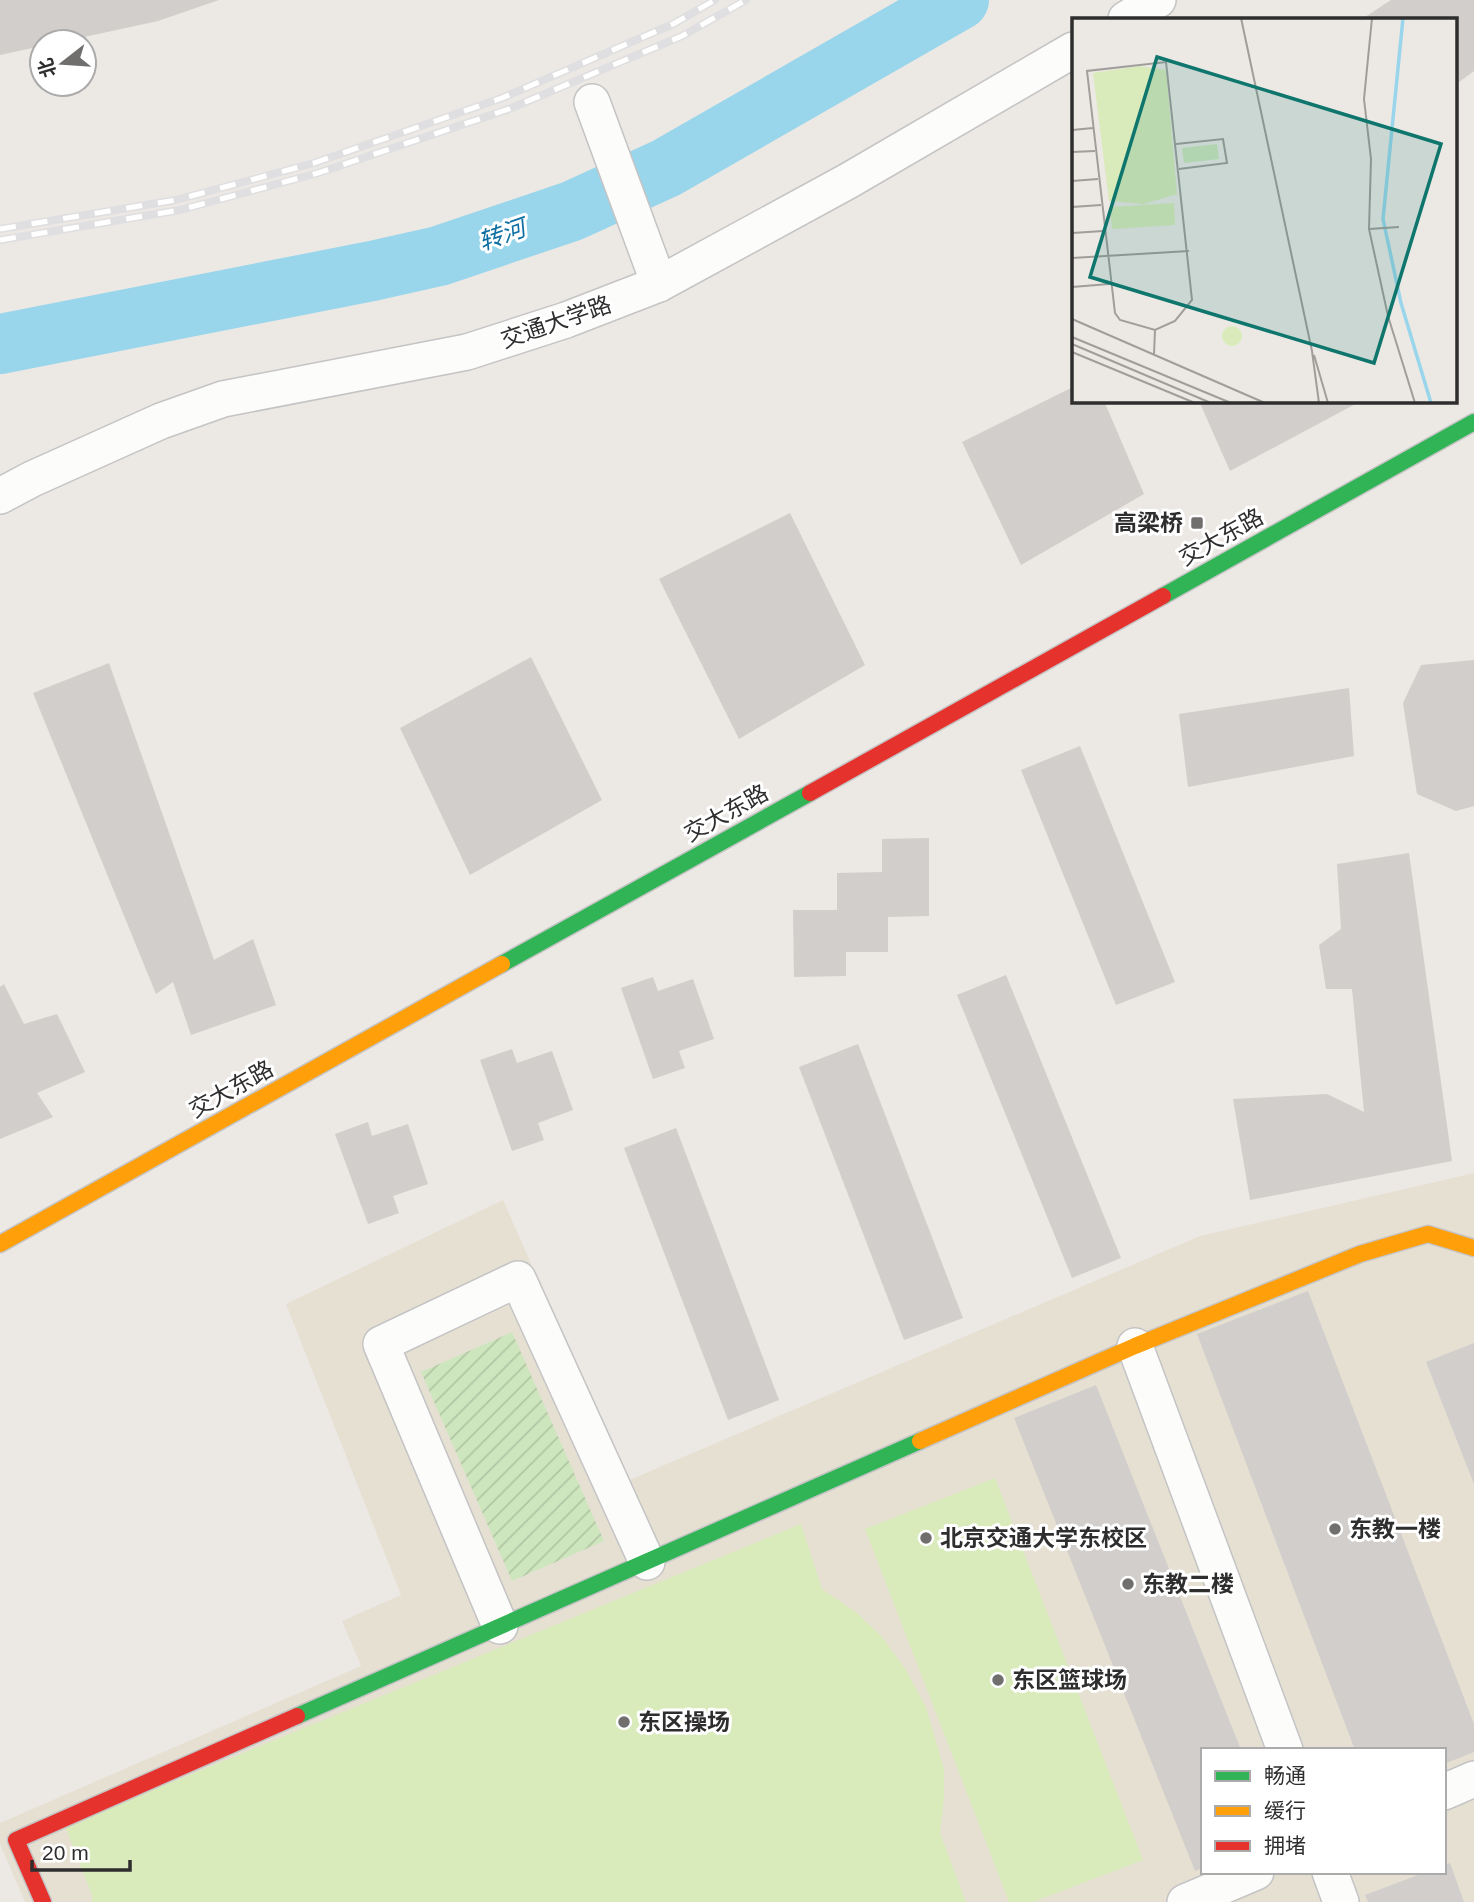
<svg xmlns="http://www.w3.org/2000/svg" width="1474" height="1902" font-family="Helvetica,'Noto Sans SC',sans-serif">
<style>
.education{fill:#e6e0d3;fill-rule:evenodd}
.garden{fill:url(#garden-furrows)}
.pitch{fill:#d9eabb}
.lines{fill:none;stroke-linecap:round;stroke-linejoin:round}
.river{stroke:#99d6ec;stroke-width:60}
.building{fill:#d1cecb}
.street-casing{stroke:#c5c4c5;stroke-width:38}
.fast-casing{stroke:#c5c4c5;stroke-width:19}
.slow-casing{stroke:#c5c4c5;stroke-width:19}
.jam-casing{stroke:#c5c4c5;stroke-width:19}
.street{stroke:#fcfcfb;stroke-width:35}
.fast{stroke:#30b455;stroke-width:16}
.slow{stroke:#ff9f0a;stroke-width:16}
.jam{stroke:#e5322d;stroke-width:16}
.rail-casing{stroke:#dfdfe1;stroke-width:8}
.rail{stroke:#fff;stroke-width:5;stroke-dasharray:16;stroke-linecap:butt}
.poi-dot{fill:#706f6e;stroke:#fff;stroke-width:2.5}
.labels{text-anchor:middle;stroke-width:6;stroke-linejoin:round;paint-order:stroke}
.street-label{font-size:23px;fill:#2e2e2e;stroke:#fff}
.poi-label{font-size:23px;font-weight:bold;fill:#2e2e2e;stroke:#fff;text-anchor:start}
.water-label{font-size:24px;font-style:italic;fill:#0d6fa3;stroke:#fff}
.inset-river{fill:none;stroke:#99d6ec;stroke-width:3.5}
.inset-road{fill:none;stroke:#a09e9b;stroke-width:2}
.view{fill:#0f766e;fill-opacity:0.15;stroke:#0f766e;stroke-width:3.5}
.inset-edge{fill:none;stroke:#2e2e2e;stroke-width:3.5}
</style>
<defs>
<pattern id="garden-furrows" width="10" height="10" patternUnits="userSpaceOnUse" patternTransform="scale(1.75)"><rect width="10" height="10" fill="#cee6be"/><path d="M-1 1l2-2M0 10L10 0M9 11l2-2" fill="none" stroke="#b1c6a4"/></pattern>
</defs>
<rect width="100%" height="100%" fill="#ece8e4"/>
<path class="education" d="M1474,1173V1902H25L0,1844V1823L361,1666L342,1621L401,1595L286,1304L503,1200L627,1481L1200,1236ZM1203,1750H1444V1872H1203Z"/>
<polygon class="garden" points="512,1332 604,1541 512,1581 421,1372"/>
<g class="pitch">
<polygon points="995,1478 1143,1860 1033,1902 1009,1902 865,1529"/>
<polygon points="801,1524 822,1589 857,1613 882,1637 906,1670 926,1707 944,1769 944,1798 940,1833 966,1902 92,1902 92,1895 65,1826"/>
</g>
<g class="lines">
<polyline class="river" points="0,344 372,271 439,256 572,211 666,168 959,0"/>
</g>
<g class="building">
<polygon points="0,0 219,0 158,21 61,42 42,42 42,46 0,55"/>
<polygon points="1391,0 1474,0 1474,71 1455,85 1455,19 1362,19"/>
<polygon points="1073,387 1073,401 1104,401 1144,494 1021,565 962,442"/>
<polygon points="1199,401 1361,401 1230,471"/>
<polygon points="790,513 865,665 739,739 659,579"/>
<polygon points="531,657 602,800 470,875 400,728"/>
<polygon points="1474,660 1474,806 1456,811 1417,794 1403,703 1421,665"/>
<polygon points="109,663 214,960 253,939 276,1005 191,1035 173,982 156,994 33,693"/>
<polygon points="1349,688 1354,756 1188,787 1179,714"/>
<polygon points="1080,746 1175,982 1116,1005 1021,770"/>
<polygon points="929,838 929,916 888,917 888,952 846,952 846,976 794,977 793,910 837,910 837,873 882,872 882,839"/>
<polygon points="1409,853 1452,1161 1250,1200 1233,1099 1327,1094 1364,1112 1352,989 1326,989 1319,945 1341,929 1337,864"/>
<polygon points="1006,975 1121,1258 1072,1278 957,995"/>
<polygon points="653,977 658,991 693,979 714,1039 679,1051 685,1068 653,1079 621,988"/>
<polygon points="4,984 24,1024 57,1014 85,1072 37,1093 53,1117 0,1139 0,987"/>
<polygon points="858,1044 963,1318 904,1340 799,1067"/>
<polygon points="512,1049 517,1063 552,1051 573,1110 538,1123 544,1140 512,1151 480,1060"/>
<polygon points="368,1122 372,1136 408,1124 428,1184 393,1196 399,1213 368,1224 335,1134"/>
<polygon points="676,1128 779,1400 728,1420 624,1148"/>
<polygon points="1308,1291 1474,1724 1474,1752 1444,1764 1444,1750 1355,1750 1197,1334"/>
<polygon points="1474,1343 1474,1484 1426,1362"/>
<polygon points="1096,1385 1241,1750 1203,1750 1203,1868 1195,1871 1014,1418"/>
<polygon points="1450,1863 1464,1902 1368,1902 1365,1895 1426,1872 1444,1872 1444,1865"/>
</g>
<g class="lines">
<defs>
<g id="street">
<polyline points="1126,19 1158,0"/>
<polyline points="592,102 659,284"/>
<polyline points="0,496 32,479 161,421 223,399 467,352 566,320 659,284 848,181 1073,50"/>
<polyline points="1135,1346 1285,1750"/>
<polyline points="500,1626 381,1344 518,1279 647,1562"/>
<polyline points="1444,1792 1474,1779"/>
<polyline points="1330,1872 1341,1902"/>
<polyline points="1185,1902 1256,1872"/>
</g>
<g id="fast">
<polyline points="1163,596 1474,422"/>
<polyline points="502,964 810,793"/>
<polyline points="297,1716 920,1441"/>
</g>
<g id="slow">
<polyline points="0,1244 502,964"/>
<polyline points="920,1441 1135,1346 1360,1254 1428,1234 1474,1248"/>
</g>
<g id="jam">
<polyline points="810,793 1163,596"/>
<polyline points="43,1902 16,1840 297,1716"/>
</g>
</defs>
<use href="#street" class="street-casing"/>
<use href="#fast" class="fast-casing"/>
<use href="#slow" class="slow-casing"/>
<use href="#jam" class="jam-casing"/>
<use href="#street" class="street"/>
<use href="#fast" class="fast"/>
<use href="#slow" class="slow"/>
<use href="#jam" class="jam"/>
<defs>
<g id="rail">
<polyline points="0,229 176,200 314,163 502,98 673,24 715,0"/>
<polyline points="0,240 180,210 318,173 509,109 682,36 746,0"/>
</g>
</defs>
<use href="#rail" class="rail-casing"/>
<use href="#rail" class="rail"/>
</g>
<g class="poi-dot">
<rect x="1190" y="516" width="14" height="14" rx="3.5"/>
<circle cx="1335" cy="1529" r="7"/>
<circle cx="926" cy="1538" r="7"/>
<circle cx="1128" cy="1584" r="7"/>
<circle cx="998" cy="1680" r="7"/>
<circle cx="624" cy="1722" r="7"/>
</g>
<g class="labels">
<g class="street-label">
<text transform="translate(556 322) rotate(-19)" y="8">交通大学路</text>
<text transform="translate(1221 537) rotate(-29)" y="8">交大东路</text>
<text transform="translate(726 813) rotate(-29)" y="8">交大东路</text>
<text transform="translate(231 1089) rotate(-29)" y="8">交大东路</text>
</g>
<g class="poi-label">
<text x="1183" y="531" text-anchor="end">高梁桥</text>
<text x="1349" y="1537">东教一楼</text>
<text x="940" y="1546">北京交通大学东校区</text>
<text x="1142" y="1592">东教二楼</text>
<text x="1012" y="1688">东区篮球场</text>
<text x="638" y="1730">东区操场</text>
</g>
<g class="water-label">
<text transform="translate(502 235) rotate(-19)" y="8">转河</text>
</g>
</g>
<g transform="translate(1072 18)">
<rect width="385" height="385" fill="#ece8e4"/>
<path d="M145,126L147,141L112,145L110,130Z" fill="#cee6be"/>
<path d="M68,48L94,52L105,176L72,186L37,183L21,55ZM102,185L103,207L40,211L38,189ZM150 318a10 10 0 1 1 20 0a10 10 0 1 1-20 0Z" fill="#d9eabb"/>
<path class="inset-river" d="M331,0L311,201L329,285L359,385"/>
<path class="inset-road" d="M169,0L240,333L247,385M300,0L292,81L299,141L297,211L316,298L343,385M94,44L120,282L103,303L83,312L48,302L43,295L15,53ZM0,112L21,110M104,126L151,121L155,145L107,151M0,134L23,133M0,163L26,161M0,189L29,187M297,211L327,209M0,215L31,213M0,240L117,233M0,269L37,266M0,301L193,385M0,319L159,385M0,326L139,385M0,334L123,385M82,336L83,312M242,337L256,385"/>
<path class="view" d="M85,39L369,126L302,345L18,259Z"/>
<rect width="385" height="385" class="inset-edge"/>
</g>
<rect x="1201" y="1748" width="245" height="126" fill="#ffffff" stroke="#ababab" stroke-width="2"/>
<rect x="1215" y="1771" width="35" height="10" fill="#30b455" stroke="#ababab" stroke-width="2"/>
<text x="1264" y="1783" font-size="21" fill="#2e2e2e">畅通</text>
<rect x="1215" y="1806" width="35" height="10" fill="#ff9f0a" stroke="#ababab" stroke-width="2"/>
<text x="1264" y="1818" font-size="21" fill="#2e2e2e">缓行</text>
<rect x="1215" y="1841" width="35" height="10" fill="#e5322d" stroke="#ababab" stroke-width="2"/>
<text x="1264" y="1853" font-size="21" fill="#2e2e2e">拥堵</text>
<g transform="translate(63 63) rotate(253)"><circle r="33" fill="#ffffff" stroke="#ababab" stroke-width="2"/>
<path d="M0-5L12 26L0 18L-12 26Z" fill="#706f6e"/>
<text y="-10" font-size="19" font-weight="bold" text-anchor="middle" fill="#2e2e2e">北</text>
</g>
<path d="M32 1860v10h98v-10" fill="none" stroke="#2e2e2e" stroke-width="3.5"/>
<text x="42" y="1860" font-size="21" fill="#2e2e2e" stroke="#ffffff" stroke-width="5" paint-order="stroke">20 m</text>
</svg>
